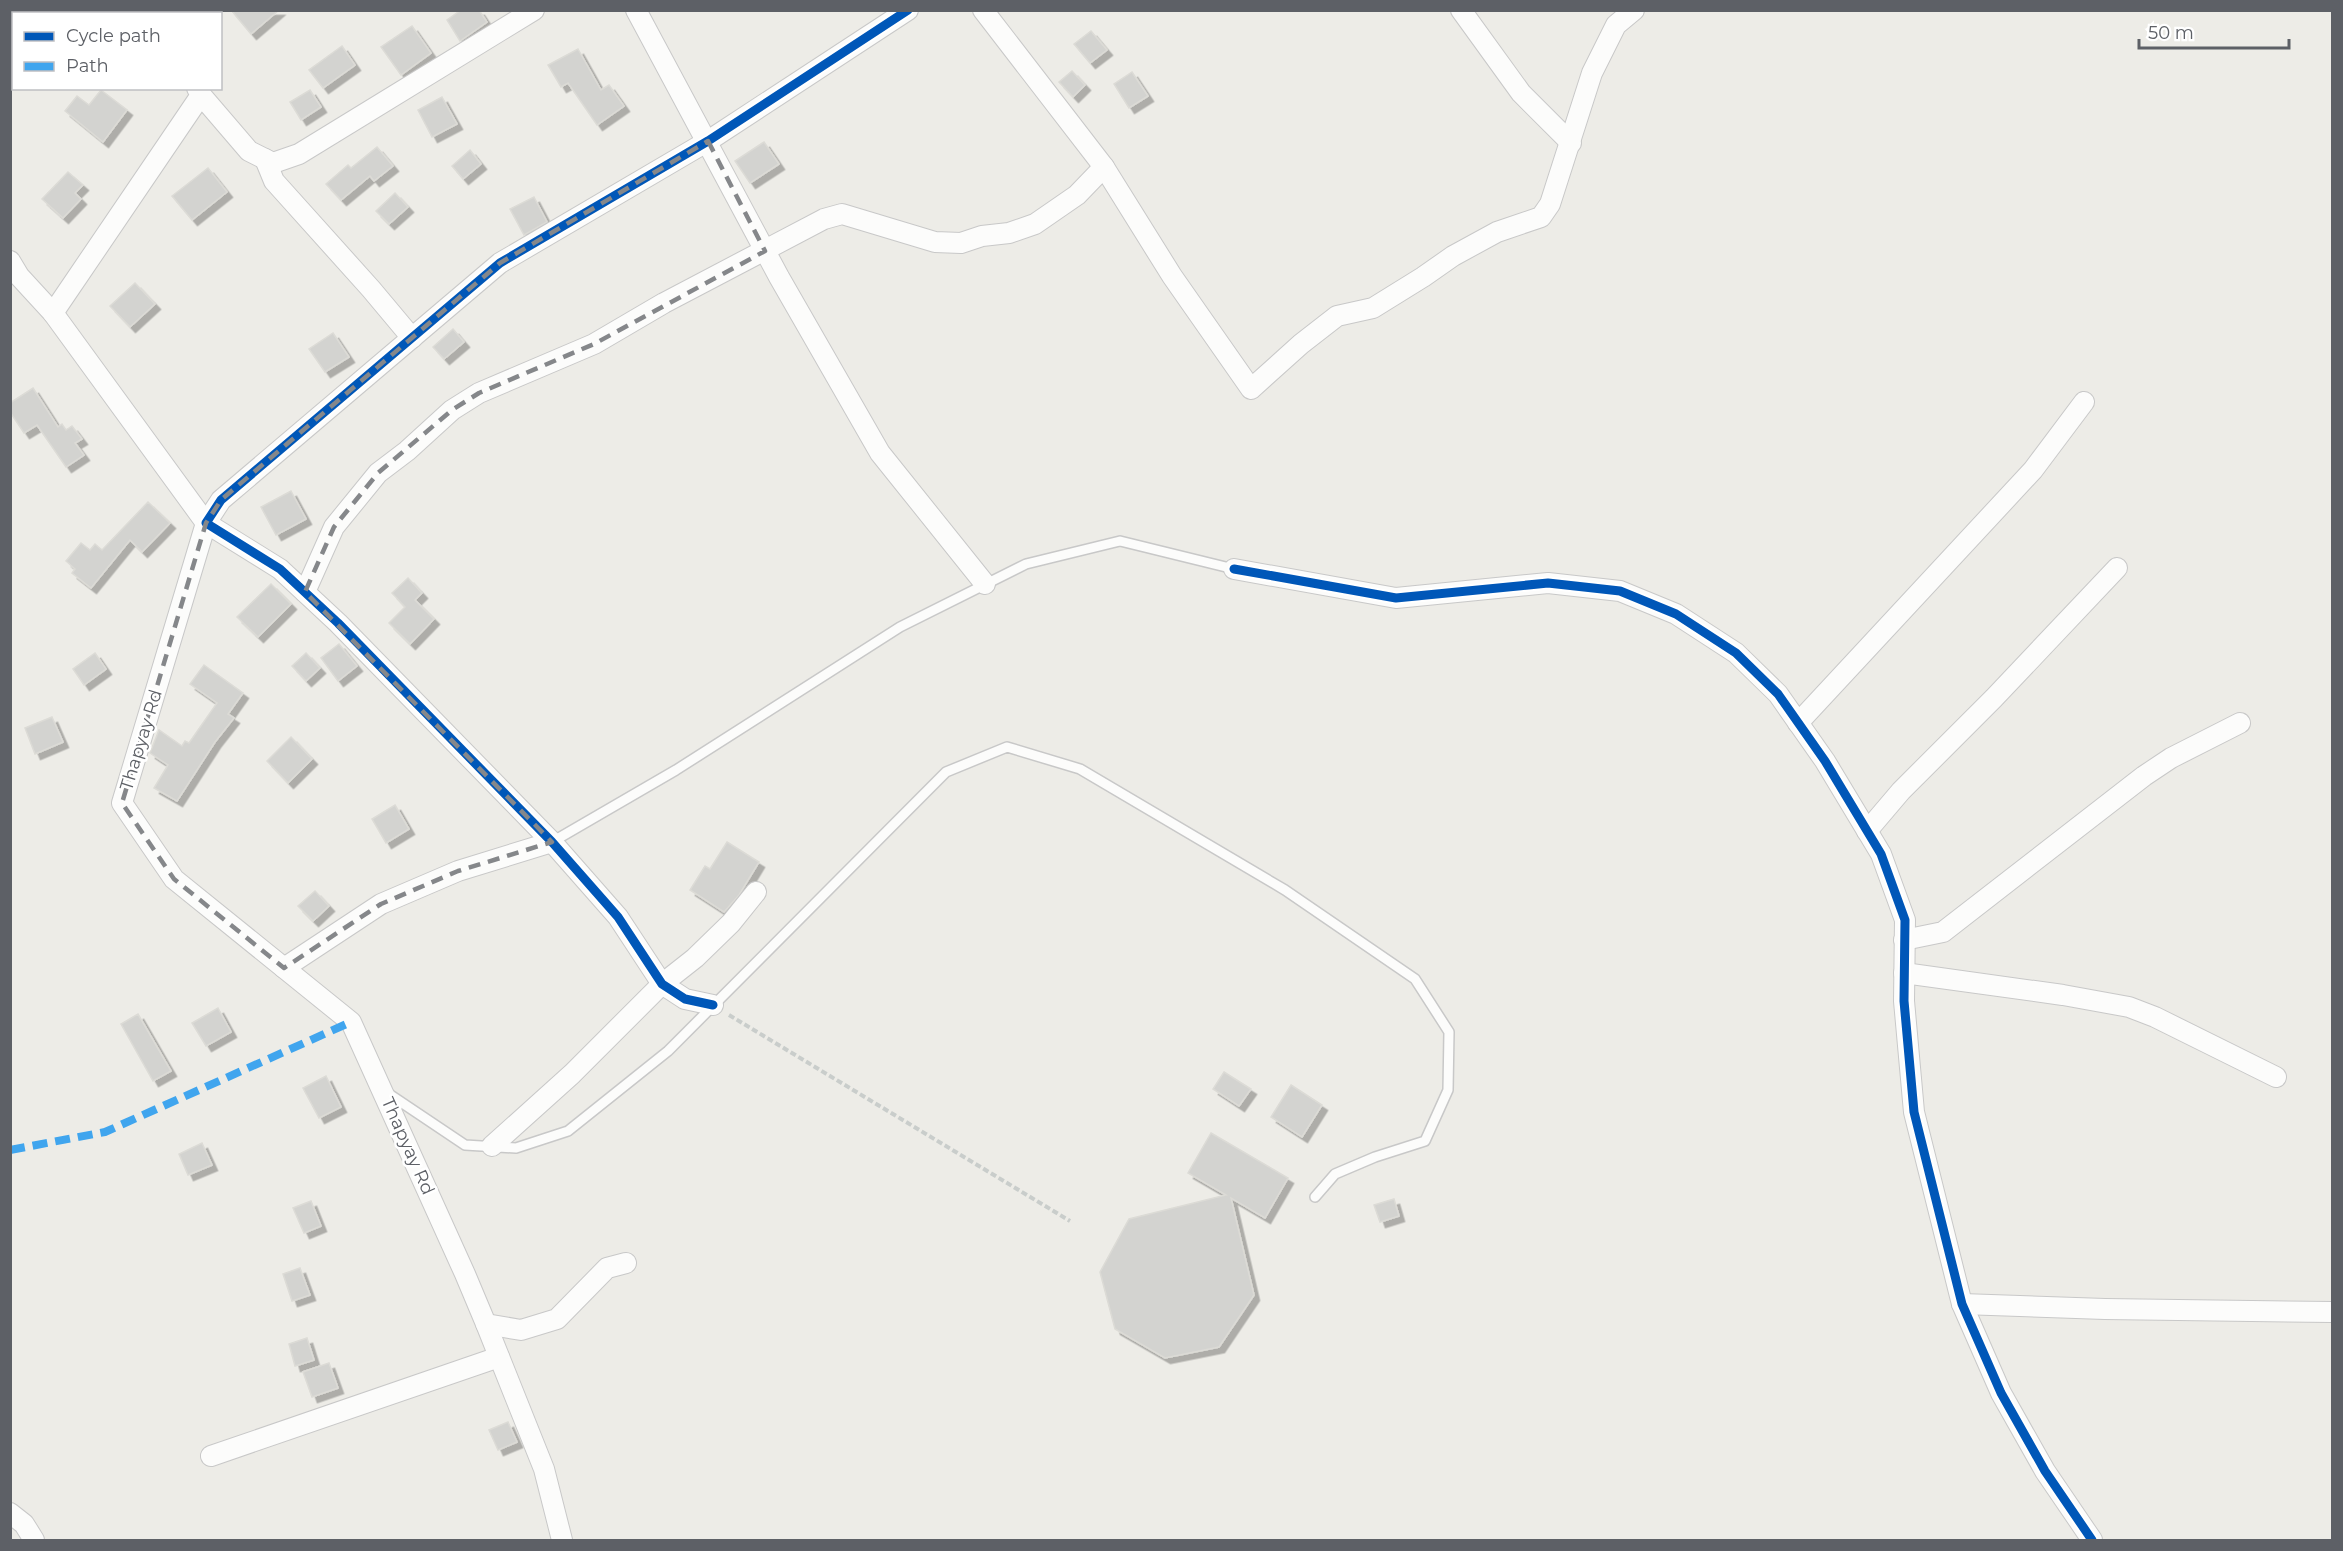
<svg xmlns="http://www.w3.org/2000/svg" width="2343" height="1551" font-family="Montserrat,sans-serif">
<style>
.building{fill:#d3d3d0;stroke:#dcdbd6;stroke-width:1.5;filter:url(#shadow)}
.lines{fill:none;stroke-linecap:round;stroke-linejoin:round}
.service-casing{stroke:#c8c8c8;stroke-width:12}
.minor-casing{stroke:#c8c8c8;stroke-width:22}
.path{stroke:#c9cdcb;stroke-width:4;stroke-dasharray:6 3;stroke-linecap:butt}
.service{stroke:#fcfcfb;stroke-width:9}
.minor{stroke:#fcfcfb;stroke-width:20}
.quiet{stroke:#40a5ee;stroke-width:8;stroke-dasharray:15 8;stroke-linecap:butt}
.cycleway-casing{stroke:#fff;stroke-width:13}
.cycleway{stroke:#0057b8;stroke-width:9}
.marked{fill:none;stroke:#85878a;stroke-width:4.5;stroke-dasharray:12 8;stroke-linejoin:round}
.labels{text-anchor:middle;stroke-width:5;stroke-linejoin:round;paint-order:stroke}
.street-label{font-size:18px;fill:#5d6066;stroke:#fff}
</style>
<defs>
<filter id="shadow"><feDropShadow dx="5.5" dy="5.5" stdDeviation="0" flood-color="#0004"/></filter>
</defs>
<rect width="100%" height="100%" fill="#edece7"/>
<g class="building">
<polygon points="231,10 279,10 251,34"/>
<polygon points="461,10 479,10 487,22 460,41 447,20"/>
<polygon points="412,26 431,53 401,75 381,47"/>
<polygon points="1091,31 1107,50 1090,63 1074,44"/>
<polygon points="342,46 355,65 323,88 309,70"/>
<polygon points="578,49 601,90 609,85 624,106 597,125 568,83 561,87 548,65"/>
<polygon points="1072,71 1085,85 1073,97 1059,82"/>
<polygon points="1132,72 1148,96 1129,108 1114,84"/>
<polygon points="101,90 127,110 103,142 65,111 77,96 89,105"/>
<polygon points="310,90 321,107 301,120 290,102"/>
<polygon points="442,97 457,124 432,137 418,110"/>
<polygon points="764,142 779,164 750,183 735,161"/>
<polygon points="377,147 393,166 374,181 370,176 341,200 326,184 348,165 351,168"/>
<polygon points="470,150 481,164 463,179 452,166"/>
<polygon points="208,168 227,192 192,220 172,196"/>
<polygon points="68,172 83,185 75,193 81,199 63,218 42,199"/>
<polygon points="395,193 408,207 389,224 376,211"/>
<polygon points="534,197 547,222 524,235 510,209"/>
<polygon points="135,283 155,304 130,327 110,306"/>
<polygon points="453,329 464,342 444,359 433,347"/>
<polygon points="333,333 349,357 325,372 309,349"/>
<polygon points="33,388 58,427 62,424 66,430 72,426 82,439 75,443 84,455 66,467 37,425 24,433 10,412 10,403"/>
<polygon points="291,491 306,519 276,535 261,507"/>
<polygon points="148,502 170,523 142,552 130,540 91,588 72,573 75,569 66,561 81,543 90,550 95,544 102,550"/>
<polygon points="408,578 422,593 415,600 434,619 410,644 389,623 405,607 392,593"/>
<polygon points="271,584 291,604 258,637 237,617"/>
<polygon points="339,644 357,666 338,681 321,658"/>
<polygon points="95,653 106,669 84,685 73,669"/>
<polygon points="306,653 320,668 306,681 292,666"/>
<polygon points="204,665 243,693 228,714 234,718 215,742 177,801 154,788 168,765 150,753 159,730 182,746 185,741 189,743 217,703 190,684"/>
<polygon points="52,717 63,742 35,754 25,728"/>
<polygon points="291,737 312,759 288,783 267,761"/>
<polygon points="395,805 409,829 386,843 372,819"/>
<polygon points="727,842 759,862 739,895 724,912 690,890 705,866 710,869"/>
<polygon points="315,891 329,906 313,921 298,906"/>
<polygon points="218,1008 231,1032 206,1046 192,1023"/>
<polygon points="138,1014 171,1071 153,1081 121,1024"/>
<polygon points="1224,1072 1251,1089 1239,1106 1213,1089"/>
<polygon points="326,1076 341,1107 319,1118 303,1088"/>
<polygon points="1291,1085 1322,1105 1302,1137 1271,1117"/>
<polygon points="1211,1133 1288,1178 1265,1218 1231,1198 1254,1295 1219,1347 1165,1358 1115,1329 1100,1272 1129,1219 1226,1195 1188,1173"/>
<polygon points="202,1143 212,1165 188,1175 179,1154"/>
<polygon points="1394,1199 1399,1216 1380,1222 1374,1205"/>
<polygon points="311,1201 321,1226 304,1233 293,1208"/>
<polygon points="300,1268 310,1295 292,1301 283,1274"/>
<polygon points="307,1338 314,1360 295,1366 289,1344"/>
<polygon points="329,1363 338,1388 312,1397 303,1372"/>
<polygon points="508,1422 517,1442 498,1450 489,1430"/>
</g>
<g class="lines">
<defs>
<g id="service">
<polyline points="552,842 676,770 900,627 1026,564 1120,541 1234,569"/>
<polyline points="386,1092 465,1145 516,1148 568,1131 668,1051 946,772 1007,747 1080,769 1285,890 1415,979 1449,1032 1448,1090 1425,1141 1375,1157 1335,1174 1315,1197"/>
</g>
<g id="minor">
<polyline points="158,10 159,14"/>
<polyline points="636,10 779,277 880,453 985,584"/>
<polyline points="983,10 1104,167 1172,276 1251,389 1301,344 1337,316 1373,308 1423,277 1453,256 1497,232 1541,217 1550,204 1592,73 1616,25 1634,10"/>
<polyline points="1461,10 1521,93 1571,143"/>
<polyline points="197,88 201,95 249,151 273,163 299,154 534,10"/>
<polyline points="265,159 274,181 371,289 412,338"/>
<polyline points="10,261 19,276 53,313 206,523 122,803 174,879 351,1022 465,1274 486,1324 544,1469 562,1540"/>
<polyline points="53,313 201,95"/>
<polyline points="1234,569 1396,598 1548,583 1620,591 1676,614 1736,653 1778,694 1825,761 1881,854 1905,920 1904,1001 1914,1112 1962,1304 2001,1393 2045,1471 2092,1540"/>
<polyline points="305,592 334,527 378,473 407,451 452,410 479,393 594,344 664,303 824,219 842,214 935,242 961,243 982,236 1009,233 1035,224 1077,195 1104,167"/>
<polyline points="1798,723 2033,470 2084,402"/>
<polyline points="1867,831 1901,791 1994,698 2117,568"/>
<polyline points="1904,940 1943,932 2144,776 2171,758 2240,723"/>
<polyline points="284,968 381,904 458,871 552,842"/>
<polyline points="1904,973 2063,995 2129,1007 2155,1017 2276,1077"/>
<polyline points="713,1005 685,999 662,984 618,917 552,842 338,623 280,569 206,523 221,500 500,263 708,141 908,10"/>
<polyline points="492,1146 572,1074 662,984 695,958 731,923 756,892"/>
<polyline points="1962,1304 2105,1309 2332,1312"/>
<polyline points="486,1324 521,1330 557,1319 607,1268 626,1263"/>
<polyline points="211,1456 499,1357"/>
<polyline points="10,1513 24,1524 34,1540"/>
</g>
</defs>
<use href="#service" class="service-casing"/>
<use href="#minor" class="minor-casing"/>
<polyline class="path" points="729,1015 1070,1221"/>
<use href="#service" class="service"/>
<use href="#minor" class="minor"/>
<polyline class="quiet" points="10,1150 105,1132 351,1022"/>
<defs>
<g id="cycleway">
<polyline points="1234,569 1396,598 1548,583 1620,591 1676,614 1736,653 1778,694 1825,761 1881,854 1905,920 1904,1001 1914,1112 1962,1304 2001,1393 2045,1471 2092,1540"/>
<polyline points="713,1005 685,999 662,984 618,917 552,842 338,623 280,569 206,523 221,500 500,263 708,141 908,10"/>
</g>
</defs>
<use href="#cycleway" class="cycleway-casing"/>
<use href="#cycleway" class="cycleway"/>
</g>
<path class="marked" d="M708,141L765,251L594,344L479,393L452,410L378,473L334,527L305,592L552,842L458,871L381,904L284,968L174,879L122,803L206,523L221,500L500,263Z"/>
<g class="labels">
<g class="street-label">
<text transform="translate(141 740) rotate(-73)" y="6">Thapyay Rd</text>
<text transform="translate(408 1146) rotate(66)" y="6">Thapyay Rd</text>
</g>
</g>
<rect width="2343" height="1551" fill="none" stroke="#5d6066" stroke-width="24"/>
<rect x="12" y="12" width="210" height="78" fill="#ffffff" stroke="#bebfc2" stroke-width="1.5"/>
<rect x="24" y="32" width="30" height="9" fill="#0057b8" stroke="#bebfc2" stroke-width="1.5"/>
<text x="66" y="42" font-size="18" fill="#5d6066">Cycle path</text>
<rect x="24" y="62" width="30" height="9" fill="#40a5ee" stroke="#bebfc2" stroke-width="1.5"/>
<text x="66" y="72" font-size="18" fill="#5d6066">Path</text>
<path d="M2139 39v9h150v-9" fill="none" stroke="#5d6066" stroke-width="3"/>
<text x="2148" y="39" font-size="18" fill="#5d6066" stroke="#ffffff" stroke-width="4.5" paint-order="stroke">50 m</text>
</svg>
